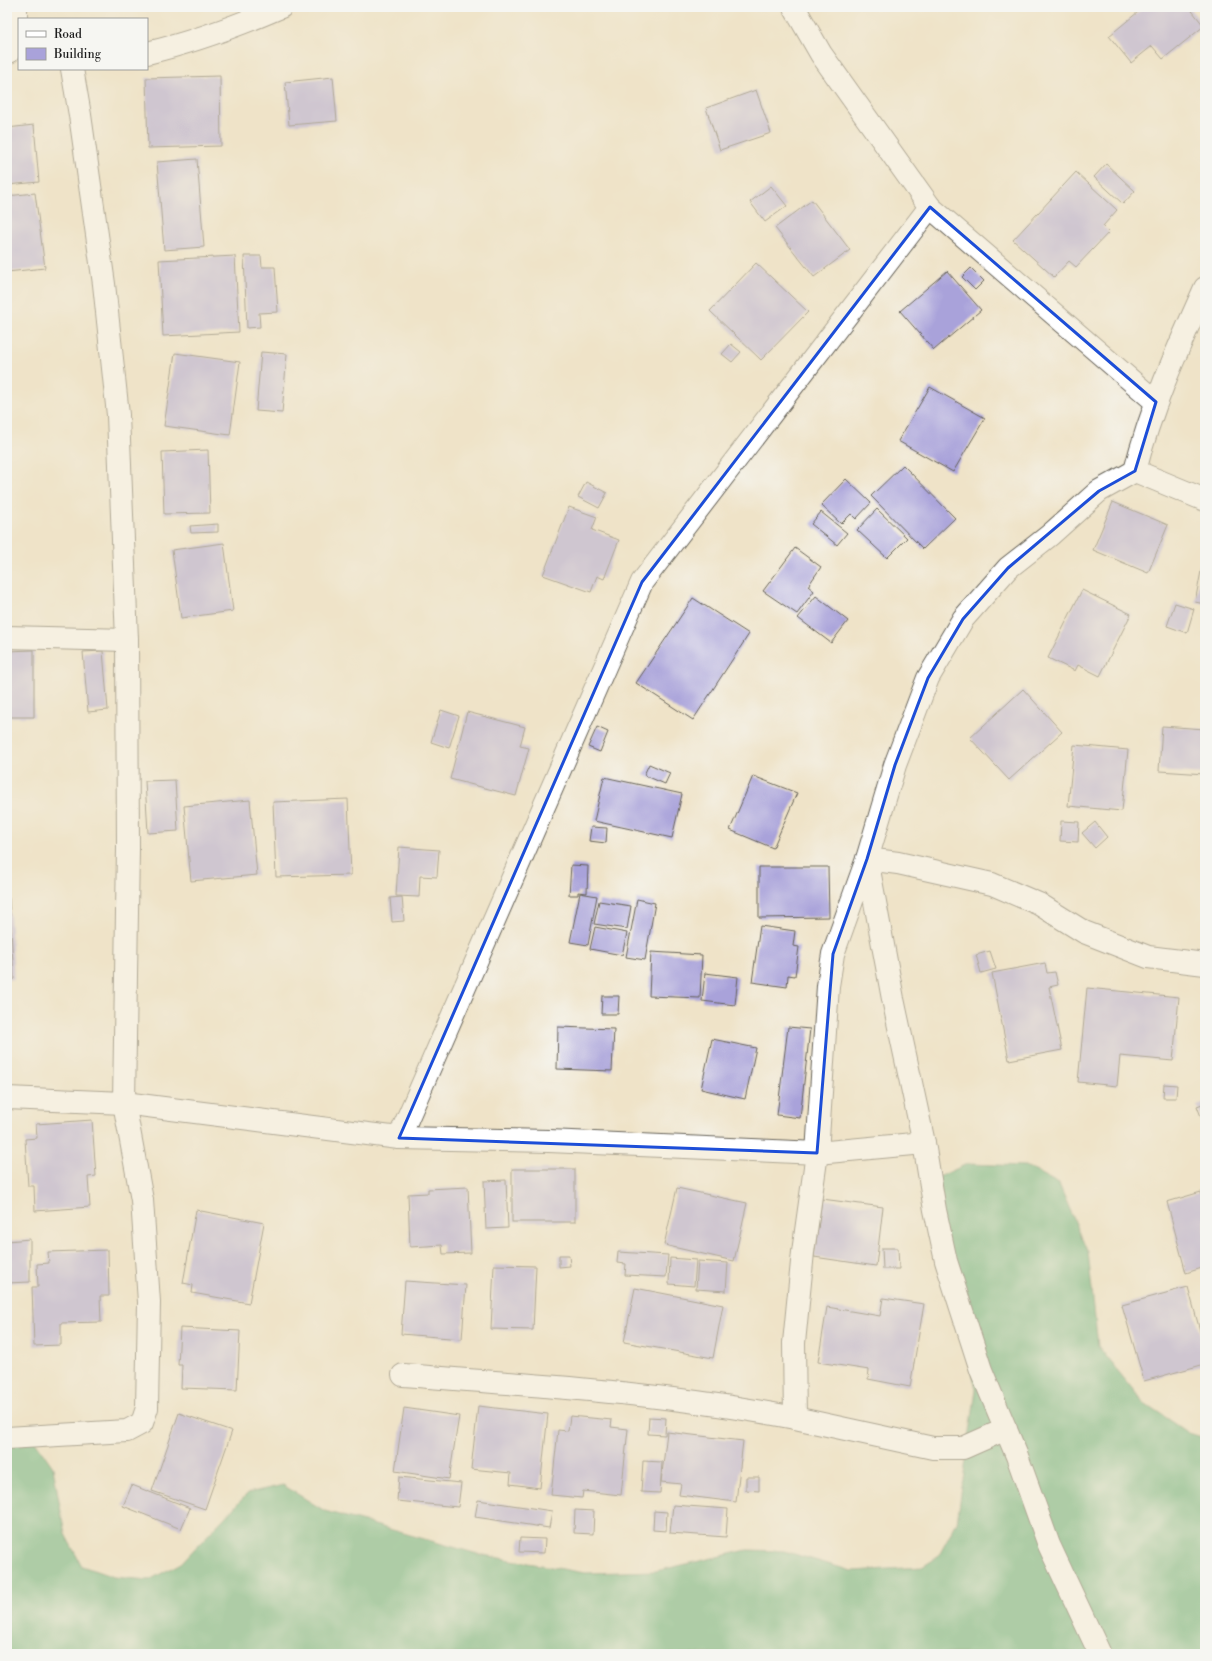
<svg xmlns="http://www.w3.org/2000/svg" width="1212" height="1661" font-family="'Libre Bodoni',serif">
<style>
.forest{fill:#5eb07b;stroke:#3d664c}
.building{fill:#a9a2da}
.lines{fill:none;stroke-linecap:round;stroke-linejoin:round}
.minor-casing{stroke:#666258;stroke-width:24}
.minor{stroke:#fff;stroke-width:22}
.marked{fill:none;stroke:#1d4ed8;stroke-width:3;stroke-linejoin:round}
</style>
<rect width="100%" height="100%" fill="#f6f6f2"/>
<filter id="ink" filterUnits="userSpaceOnUse"><feTurbulence type="fractalNoise" baseFrequency=".025" numOctaves="2"/><feDisplacementMap in="SourceGraphic" scale="8" xChannelSelector="R" yChannelSelector="G"/><feConvolveMatrix kernelMatrix="1 2 1 2 8 2 1 2 1" color-interpolation-filters="sRGB"/></filter>
<filter id="wash" filterUnits="userSpaceOnUse"><feTurbulence type="fractalNoise" baseFrequency=".012" numOctaves="4" result="noise"/><feDisplacementMap in="SourceGraphic" scale="16" xChannelSelector="R" yChannelSelector="G"/><feGaussianBlur stdDeviation="0.9" result="paint"/><feColorMatrix in="noise" values="0 0 0 0 0 0 0 0 0 0 0 0 0 0 0 0 0 1.4 0 .05"/><feComposite in="paint" operator="in"/></filter>
<g filter="url(#wash)">
<rect width="100%" height="100%" fill="#efe3c8"/>
<polygon class="forest" points="967,1164 1026,1166 1059,1184 1088,1252 1098,1346 1143,1402 1189,1433 1205,1438 1205,1654 7,1654 7,1426 33,1438 53,1467 65,1534 82,1566 114,1577 149,1580 181,1563 248,1493 283,1485 325,1511 478,1554 585,1573 656,1571 747,1550 784,1551 852,1571 922,1567 938,1557 957,1522 976,1389 932,1197 934,1179"/>
<g id="blocks">
<g class="building">
<polygon points="1144,7 1189,7 1204,26 1163,59 1152,46 1131,63 1109,36"/>
<polygon points="220,76 221,146 148,148 146,78"/>
<polygon points="333,77 337,121 289,125 285,82"/>
<polygon points="756,90 771,133 720,150 706,108"/>
<polygon points="34,125 39,182 7,185 7,128"/>
<polygon points="197,159 204,247 164,250 157,162"/>
<polygon points="1106,164 1135,191 1123,204 1094,177"/>
<polygon points="1076,172 1117,210 1103,226 1109,232 1076,267 1069,261 1054,277 1013,240"/>
<polygon points="771,186 787,206 765,222 750,202"/>
<polygon points="35,193 45,268 7,272 7,196"/>
<polygon points="812,200 850,250 814,277 775,228"/>
<polygon points="235,256 239,332 163,336 159,260"/>
<polygon points="244,256 261,256 262,267 275,267 278,312 259,313 260,327 247,328"/>
<polygon points="756,263 808,312 761,360 710,311"/>
<polygon points="971,268 984,281 975,290 962,277"/>
<polygon points="947,271 981,310 934,350 900,311"/>
<polygon points="731,344 741,352 732,362 722,354"/>
<polygon points="261,352 287,354 282,413 256,411"/>
<polygon points="175,353 240,362 230,435 164,426"/>
<polygon points="930,387 985,418 953,472 898,441"/>
<polygon points="208,450 210,513 164,514 162,452"/>
<polygon points="903,465 955,518 923,549 871,496"/>
<polygon points="846,479 871,503 856,519 851,514 841,524 821,505"/>
<polygon points="586,482 607,493 599,508 578,497"/>
<polygon points="1113,502 1168,525 1148,573 1093,550"/>
<polygon points="569,507 597,517 592,530 619,540 604,579 597,576 591,592 543,575"/>
<polygon points="877,509 907,538 887,558 857,530"/>
<polygon points="821,512 847,533 837,545 811,524"/>
<polygon points="218,524 218,532 191,533 190,526"/>
<polygon points="224,543 233,611 181,618 172,550"/>
<polygon points="795,548 821,567 808,586 814,591 797,614 763,591"/>
<polygon points="1204,556 1205,556 1205,604 1195,602"/>
<polygon points="1082,590 1131,614 1100,676 1078,665 1075,671 1048,658"/>
<polygon points="816,596 848,621 831,643 798,618"/>
<polygon points="693,598 749,634 693,720 636,683"/>
<polygon points="1175,603 1194,609 1187,633 1167,626"/>
<polygon points="34,650 34,717 7,717 7,651"/>
<polygon points="103,651 108,710 88,712 83,652"/>
<polygon points="1023,689 1062,732 1009,780 970,738"/>
<polygon points="441,710 459,716 449,748 431,742"/>
<polygon points="467,712 525,727 520,746 529,748 516,796 450,779"/>
<polygon points="1162,726 1205,729 1205,774 1159,771"/>
<polygon points="597,727 608,732 600,752 588,747"/>
<polygon points="1074,745 1128,750 1122,811 1068,806"/>
<polygon points="649,764 670,773 665,784 644,775"/>
<polygon points="753,776 797,793 773,848 730,830"/>
<polygon points="604,777 682,794 672,838 594,821"/>
<polygon points="175,780 178,831 148,833 145,781"/>
<polygon points="348,799 351,875 276,877 273,802"/>
<polygon points="250,800 257,875 191,881 184,806"/>
<polygon points="1061,821 1079,822 1078,842 1060,841"/>
<polygon points="1095,822 1107,837 1095,848 1082,833"/>
<polygon points="591,827 607,828 606,843 589,841"/>
<polygon points="399,847 439,850 437,877 420,876 419,897 396,896"/>
<polygon points="571,865 588,866 587,893 578,892 578,895 569,895"/>
<polygon points="759,867 828,867 829,917 759,918"/>
<polygon points="580,893 597,896 588,945 570,942"/>
<polygon points="402,897 404,921 392,922 390,898"/>
<polygon points="7,898 9,898 14,979 7,980"/>
<polygon points="637,899 655,903 645,960 626,957"/>
<polygon points="599,901 631,906 627,929 594,924"/>
<polygon points="760,926 795,931 793,946 799,947 795,976 788,975 787,987 752,982"/>
<polygon points="595,927 627,933 622,955 590,949"/>
<polygon points="990,951 996,969 981,973 976,955"/>
<polygon points="651,952 702,955 700,998 649,996"/>
<polygon points="1045,963 1047,973 1055,972 1058,985 1049,987 1062,1050 1009,1060 992,973"/>
<polygon points="705,973 738,977 735,1005 702,1001"/>
<polygon points="1087,988 1179,997 1173,1061 1120,1056 1117,1086 1078,1082"/>
<polygon points="602,996 619,996 618,1014 601,1014"/>
<polygon points="558,1027 614,1029 612,1071 557,1069"/>
<polygon points="788,1027 810,1029 800,1118 777,1115"/>
<polygon points="712,1039 756,1048 745,1099 701,1089"/>
<polygon points="1164,1084 1177,1085 1176,1098 1163,1098"/>
<polygon points="1205,1103 1205,1127 1197,1106"/>
<polygon points="92,1120 96,1176 88,1177 90,1207 35,1211 34,1186 28,1186 25,1139 37,1138 36,1124"/>
<rect x="512" y="1169" width="63" height="53"/>
<polygon points="506,1180 508,1228 486,1229 484,1181"/>
<polygon points="468,1187 471,1253 443,1254 442,1245 410,1247 408,1194 428,1193 428,1189"/>
<polygon points="677,1188 747,1203 734,1261 664,1245"/>
<polygon points="1201,1192 1205,1208 1205,1267 1186,1273 1167,1202"/>
<polygon points="822,1199 883,1207 876,1266 814,1257"/>
<polygon points="196,1210 264,1223 249,1303 192,1293 193,1285 183,1283"/>
<polygon points="30,1239 30,1282 7,1283 7,1241"/>
<polygon points="882,1248 898,1248 899,1269 883,1269"/>
<polygon points="108,1250 109,1296 100,1296 101,1322 61,1323 61,1345 34,1346 32,1287 38,1287 37,1264 49,1263 48,1252"/>
<polygon points="618,1252 668,1255 666,1277 625,1275 626,1264 617,1263"/>
<polygon points="559,1255 569,1255 570,1266 559,1267"/>
<polygon points="670,1258 696,1260 694,1286 669,1284"/>
<polygon points="698,1261 728,1263 726,1291 696,1289"/>
<polygon points="494,1265 536,1266 533,1330 491,1329"/>
<polygon points="405,1281 466,1285 462,1339 401,1334"/>
<polygon points="1188,1287 1205,1349 1205,1364 1144,1381 1122,1305"/>
<polygon points="635,1288 723,1305 713,1358 624,1342"/>
<polygon points="883,1298 924,1304 910,1387 868,1379 869,1370 818,1362 827,1307 880,1316"/>
<polygon points="180,1328 240,1331 237,1390 181,1388 182,1365 178,1365"/>
<polygon points="478,1406 548,1414 540,1488 510,1484 511,1473 471,1469"/>
<polygon points="404,1408 459,1416 449,1479 395,1471"/>
<polygon points="179,1413 232,1431 205,1509 152,1491"/>
<polygon points="570,1416 612,1420 611,1427 628,1429 621,1495 583,1491 582,1498 551,1495 558,1430 568,1431"/>
<polygon points="649,1417 666,1418 665,1435 648,1434"/>
<polygon points="667,1432 743,1441 736,1502 679,1495 681,1484 661,1482"/>
<polygon points="643,1461 662,1462 660,1493 641,1492"/>
<polygon points="399,1477 461,1483 458,1507 397,1501"/>
<polygon points="746,1477 759,1477 759,1491 746,1490"/>
<polygon points="132,1485 190,1508 181,1529 123,1506"/>
<polygon points="478,1500 552,1511 549,1528 475,1517"/>
<polygon points="673,1505 728,1509 726,1537 670,1533"/>
<polygon points="575,1510 594,1511 593,1534 574,1533"/>
<polygon points="654,1511 667,1512 666,1531 653,1530"/>
<polygon points="520,1538 545,1539 544,1553 519,1552"/>
</g>
</g>
</g>
<g filter="url(#ink)">
<use href="#blocks" fill-opacity="0" stroke="#666258" stroke-width="1"/>
<g class="lines">
<defs>
<g id="minor">
<polyline points="794,7 821,54 930,207"/>
<polyline points="7,53 9,52 16,20 16,7"/>
<path d="M147,53C194,42 237,26 281,7"/>
<path d="M1205,288C1178,348 1151,407 1135,471L1205,500"/>
<polyline points="1135,471 1099,491 1050,535 1008,568 963,619 928,678 895,765 867,859 898,863 992,884 1039,904 1084,932 1148,957 1205,964"/>
<polyline points="7,637 127,640"/>
<path d="M7,1098L124,1103L399,1138L549,1141L817,1153L924,1143L893,999L867,859L833,954L828,986L817,1153L803,1252L794,1343L795,1418C666,1393 534,1385 403,1375"/>
<polyline points="399,1138 642,582 930,207 1156,402"/>
<polyline points="924,1143 935,1210 946,1261 981,1370 1017,1456 1049,1545 1100,1654"/>
<polyline points="795,1418 933,1448 963,1448 1006,1429"/>
<polyline points="7,1438 127,1431 142,1423 147,1408 149,1302 142,1200 124,1103 128,848 127,640 118,415 104,284 80,115 72,69"/>
</g>
</defs>
<use href="#minor" class="minor-casing"/>
<use href="#minor" class="minor"/>
</g>
</g>
<path d="M0 0H1212V1661H0ZM930,207L1156,402L1135,471L1099,491L1008,568L963,619L928,678L895,765L867,859L833,954L817,1153L399,1138L642,582Z" fill="#efe3c8" fill-opacity=".55" fill-rule="evenodd"/>
<path class="marked" d="M930,207L1156,402L1135,471L1099,491L1008,568L963,619L928,678L895,765L867,859L833,954L817,1153L399,1138L642,582Z"/>
<rect width="1212" height="1661" fill="none" stroke="#f6f6f2" stroke-width="24"/>
<rect x="18" y="18" width="130" height="52" fill="#f6f6f2" stroke="#9f9f9c"/>
<rect x="26" y="31" width="20" height="6" fill="#ffffff" stroke="#9f9f9c"/>
<text x="54" y="38" font-size="12" fill="#1c1c1c">Road</text>
<rect x="26" y="48" width="20" height="12" fill="#a9a2da" stroke="#9f9f9c"/>
<text x="54" y="58" font-size="12" fill="#1c1c1c">Building</text>
</svg>
